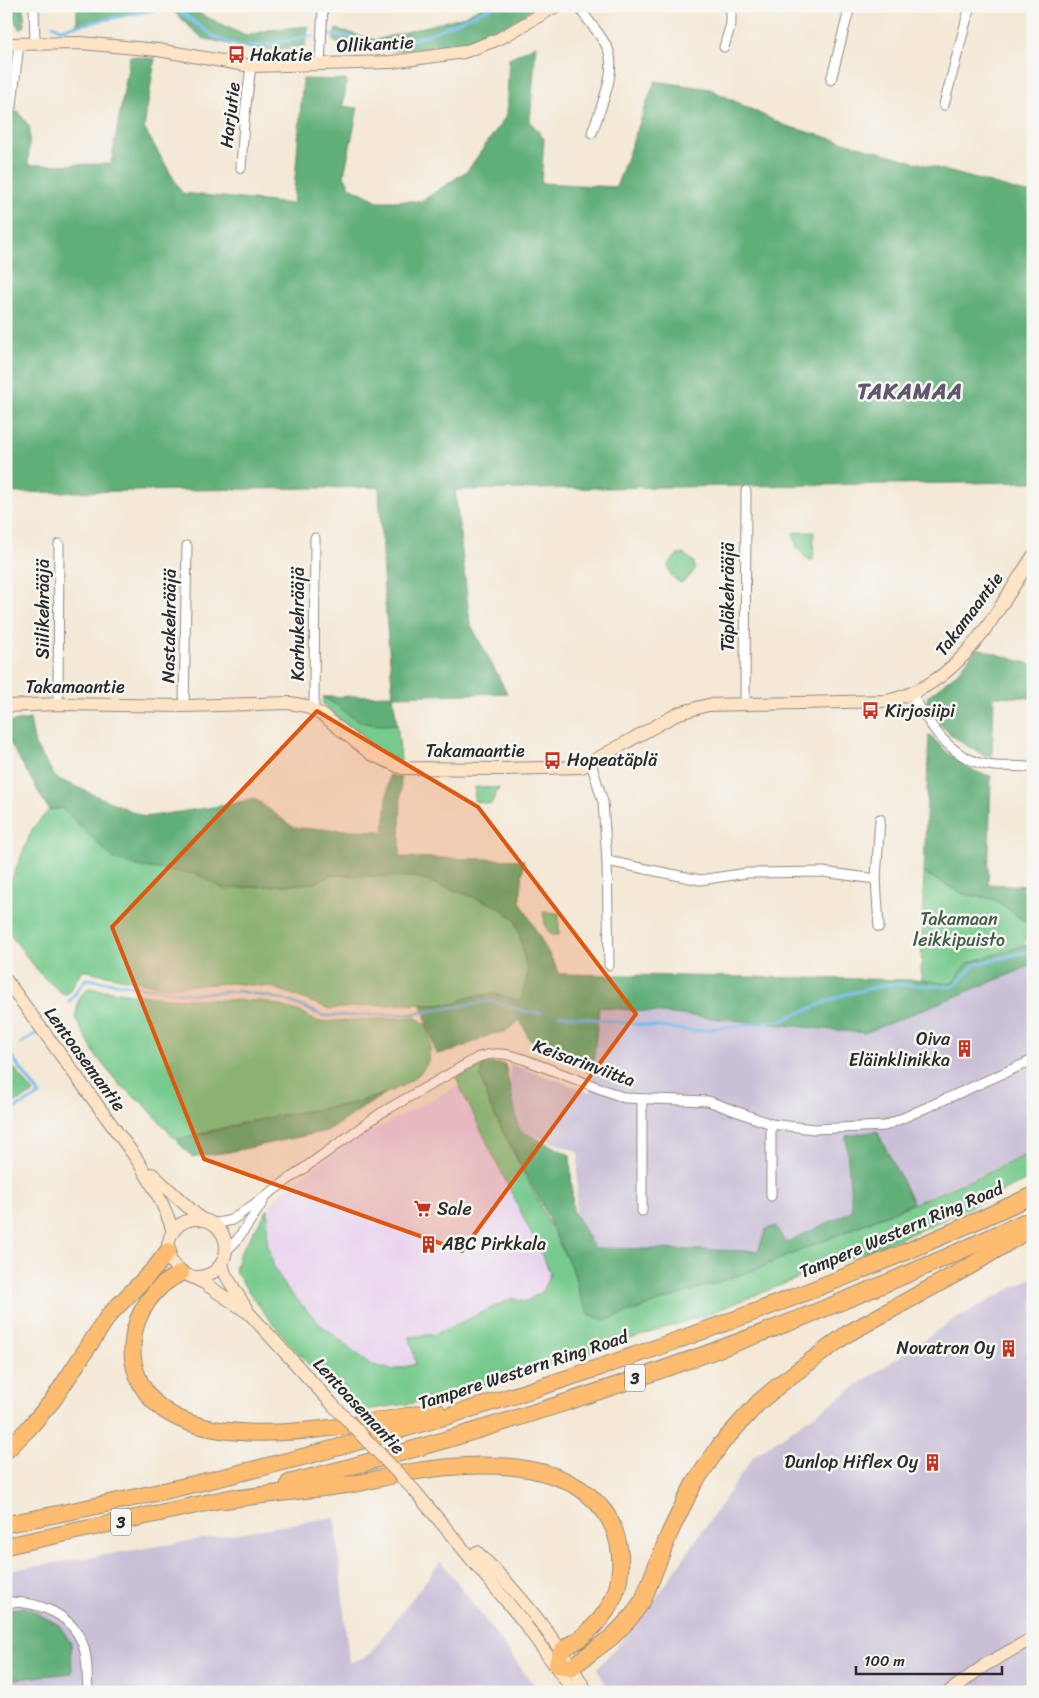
<svg xmlns="http://www.w3.org/2000/svg" width="1039" height="1698" font-family="Sriracha,sans-serif">
<style>
.built{fill:#e8d2ee}
.industrial{fill:#c9bfd7}
.green{fill:#77ca8d;stroke:#517a5c}
.forest{fill:#61ae78;stroke:#466c52}
.lines{fill:none;stroke-linecap:round;stroke-linejoin:round}
.stream{stroke:#73bceb;stroke-width:3}
.street-casing{stroke:#908a80;stroke-width:11}
.secondary-casing{stroke:#908a80;stroke-width:14}
.highway-casing{stroke:#908a80;stroke-width:18}
.street{stroke:#fff;stroke-width:9}
.secondary{stroke:#fee4c6;stroke-width:12}
.highway{stroke:#fdbc70;stroke-width:16}
.secondary-bridge-casing{stroke:#908a80;stroke-width:14;stroke-linecap:butt}
.secondary-bridge{stroke:#fee4c6;stroke-width:12}
.marked{fill:#df570e;fill-opacity:0.2;stroke:#df570e;stroke-width:4;stroke-linejoin:round}
.labels{text-anchor:middle;stroke-width:5;stroke-linejoin:round;paint-order:stroke}
.shield{fill:#f6f6f2;stroke:#686867;stroke-width:1}
.shield-label{font-size:16px;font-weight:bold;fill:#2b2b2b}
.street-label{font-size:18px;fill:#2b2b2b;stroke:#f6f6f2}
.poi-label{font-size:18px;fill:#2b2b2b;stroke:#f6f6f2;text-anchor:start}
.park-label{font-size:18px;fill:#425b48;stroke:#f6f6f2}
.district-label{font-size:22px;font-weight:bold;letter-spacing:1px;fill:#60566e;stroke:#f6f6f2}
</style>
<rect width="100%" height="100%" fill="#f6f6f2"/>
<filter id="ink" filterUnits="userSpaceOnUse"><feTurbulence type="fractalNoise" baseFrequency=".02" numOctaves="2"/><feDisplacementMap in="SourceGraphic" scale="10" xChannelSelector="R" yChannelSelector="G"/><feConvolveMatrix kernelMatrix="1 2 1 2 8 2 1 2 1" color-interpolation-filters="sRGB"/></filter>
<filter id="wash" filterUnits="userSpaceOnUse"><feTurbulence type="fractalNoise" baseFrequency=".0096" numOctaves="4" result="noise"/><feDisplacementMap in="SourceGraphic" scale="20" xChannelSelector="R" yChannelSelector="G"/><feGaussianBlur stdDeviation="1.12" result="paint"/><feColorMatrix in="noise" values="0 0 0 0 0 0 0 0 0 0 0 0 0 0 0 0 0 1.4 0 .05"/><feComposite in="paint" operator="in"/></filter>
<g filter="url(#wash)">
<rect width="100%" height="100%" fill="#f4e8d6"/>
<polygon class="built" points="459,1085 550,1272 544,1290 525,1302 513,1298 436,1334 411,1337 416,1364 392,1370 370,1364 320,1324 288,1290 274,1268 267,1241 268,1209 282,1191 342,1147"/>
<g class="industrial">
<polygon points="1033,965 1033,1152 913,1203 762,1256 573,1253 579,1152 510,1127 510,1064 590,1092 599,1007 865,1033"/>
<polygon points="1033,1277 1033,1692 609,1692 597,1668 643,1617 754,1456 953,1320"/>
<polygon points="335,1517 349,1663 368,1656 441,1561 539,1692 6,1692 6,1571"/>
</g>
<g class="green">
<polygon points="796,532 814,532 813,560 808,560 797,548 793,533"/>
<path d="M684,554L694,562L695,569L690,576L681,583C672,578 669,574 668,564L677,555Z"/>
<path d="M323,697C357,716 353,728 397,724L401,761C371,751 346,726 323,704Z"/>
<polygon points="475,787 499,788 491,804 474,801"/>
<polygon points="62,808 116,860 136,866 197,874 224,889 314,883 332,875 416,877 490,903 500,908 516,921 528,972 521,1001 494,994 467,997 455,1004 375,1005 330,1009 272,987 230,983 164,987 82,970 69,992 64,995 40,974 6,929 6,892 33,828 49,810"/>
<polygon points="924,873 963,894 994,899 1032,927 1023,945 968,963 951,985 921,980"/>
<polygon points="543,912 559,913 559,935 552,935 546,928"/>
<path d="M88,988L165,998L262,1001L301,1012L319,1022L414,1017L426,1024C431,1041 434,1060 419,1074C385,1104 320,1108 277,1116C243,1122 210,1131 176,1140L145,1105L119,1084L96,1056L75,1018L79,998Z"/>
<polygon points="6,1058 34,1093 6,1107"/>
<path d="M483,1063L481,1077L490,1106L574,1273L581,1299L605,1320L754,1270L987,1173L1033,1152V1177L928,1227L703,1316L478,1387L420,1402L358,1411C317,1377 263,1317 235,1271L239,1254L268,1209L267,1241L274,1268L288,1290L320,1324L370,1364L392,1370L416,1364L410,1337L436,1334L513,1298L525,1302L544,1290L550,1272L459,1085L457,1077Z"/>
</g>
<g class="forest">
<polygon points="6,6 23,6 25,26 20,30"/>
<polygon points="77,6 184,6 246,36 269,30 309,26 305,46 261,51 202,38 170,8 77,25"/>
<path d="M483,6H539C514,21 487,37 458,43C429,49 358,57 333,41L336,29L376,40L465,16Z"/>
<path d="M536,45L530,121L544,139L541,183L616,187L655,81L710,89L783,125L1026,193L1033,192V482L455,490L470,623L507,693L393,696L397,724C353,728 356,716 323,697L393,695L384,592L379,487L6,493V116L11,111L19,112L30,128L28,165L111,164L130,56L155,59L144,128L182,193L293,204L303,79L347,80L343,106L358,108L344,175L350,187L378,201H422L468,170L506,116L509,58Z"/>
<path d="M977,648L1033,665V698L994,696L992,758C964,748 945,731 925,709L928,696L958,672Z"/>
<polygon points="30,719 35,745 56,778 145,817 227,805 254,798 294,828 384,831 389,775 401,778 400,857 524,860 520,901 560,974 921,980 951,984 968,963 1033,943 1033,965 865,1033 599,1007 592,1074 529,1039 520,1020 505,1032 492,1034 453,1051 436,1054 422,1005 455,1004 467,997 494,994 521,1001 528,972 516,921 501,908 490,903 416,877 332,875 314,883 224,889 197,874 136,866 115,860 62,808 49,810 6,736 6,723"/>
<path d="M929,734C949,754 962,770 991,776L988,884L1033,886V927L994,899L963,894L924,873Z"/>
<polygon points="483,1063 505,1064 519,1130 570,1155 573,1211 594,1248 758,1251 766,1229 776,1226 785,1243 852,1211 846,1136 877,1131 913,1203 754,1270 606,1320 590,1315 581,1299 574,1273 545,1211 490,1106 481,1077"/>
<polygon points="386,1093 327,1131 229,1152 192,1157 176,1140 276,1116 350,1104"/>
<polygon points="25,1607 59,1625 71,1643 72,1673 6,1680 6,1610"/>
</g>
<g class="lines">
<g class="stream">
<polyline points="147,11 170,7 182,13 216,38 238,45 257,46 313,36"/>
<polyline points="53,25 60,29 143,12"/>
<path d="M329,35C337,36 348,35 356,38C364,41 368,44 378,44C419,45 457,20 495,6"/>
<polyline points="69,1002 86,979 191,994 238,991 286,1000 324,1016 412,1014 490,1001 524,1011 541,1013"/>
<polyline points="559,1015 693,1031 780,1021 843,995 889,984 953,987 974,965 1033,950"/>
<polyline points="20,1044 35,1034"/>
<polyline points="6,1113 40,1095 9,1053"/>
</g>
</g>
</g>
<g filter="url(#ink)">
<g class="lines">
<defs>
<g id="street">
<polyline points="34,6 35,43"/>
<path d="M578,6C587,20 600,33 607,47C619,69 599,111 592,133"/>
<polyline points="724,47 731,24 731,6"/>
<polyline points="320,64 323,6"/>
<polyline points="831,80 850,6"/>
<polyline points="12,105 19,43"/>
<polyline points="944,105 970,6"/>
<polyline points="241,168 244,122 251,66"/>
<path d="M912,694C930,727 953,762 994,766C1006,767 1020,765 1033,768"/>
<polyline points="58,704 59,544"/>
<polyline points="745,704 746,491"/>
<polyline points="184,706 187,546"/>
<polyline points="314,710 315,538"/>
<polyline points="591,763 603,802 607,861 700,880 747,873 823,872 876,879"/>
<polyline points="607,861 609,965"/>
<polyline points="879,927 876,879 880,819"/>
<polyline points="771,1124 771,1196"/>
<polyline points="642,1211 642,1100"/>
<path d="M213,1224L232,1220L381,1113L479,1057C496,1052 507,1053 523,1059L625,1098L708,1101L771,1124L814,1129L885,1126L1033,1060"/>
<polyline points="226,1251 237,1240 263,1202"/>
<path d="M6,1602C38,1601 74,1614 84,1648C88,1661 87,1678 88,1692"/>
</g>
<g id="secondary">
<polyline points="6,44 81,43 158,50 251,66 391,62 464,52 499,39 556,6"/>
<path d="M6,706L58,704L184,706L290,703L306,706L324,716L371,754L402,768L501,769L582,767L679,713L708,705L886,701C960,687 995,613 1033,556"/>
<path d="M6,980L136,1158C151,1182 165,1205 173,1232"/>
<polyline points="152,1174 202,1220"/>
<circle cx="197" cy="1248" r="29"/>
<polyline points="222,1263 225,1274 249,1313 333,1405"/>
<polyline points="192,1277 204,1283 247,1312"/>
<polyline points="414,1490 522,1620 574,1692"/>
<path d="M477,1552C520,1593 557,1641 587,1692"/>
<polyline points="949,1692 985,1665 1033,1638"/>
</g>
<g id="highway">
<path d="M181,1273C155,1285 135,1313 133,1341C131,1356 134,1369 140,1382C180,1467 364,1422 437,1411"/>
<polyline points="6,1451 28,1429 53,1400 109,1315 155,1268 168,1251"/>
<path d="M289,1483C541,1418 789,1332 1024,1222"/>
<path d="M225,1500C267,1494 310,1490 353,1484C370,1481 388,1476 405,1473C467,1462 562,1455 604,1511C618,1530 623,1556 619,1579C615,1605 598,1625 578,1640C573,1643 565,1646 562,1651C559,1654 558,1661 557,1665L572,1667L613,1636L632,1616L643,1600L670,1532L693,1485L721,1444L759,1402L784,1381L847,1334L970,1266L1033,1227"/>
<path d="M6,1524C56,1515 106,1504 155,1493C302,1460 446,1419 589,1371C740,1320 889,1263 1033,1195"/>
<polyline points="6,1546 234,1497"/>
</g>
</defs>
<use href="#street" class="street-casing"/>
<use href="#secondary" class="secondary-casing"/>
<use href="#highway" class="highway-casing"/>
<use href="#street" class="street"/>
<use href="#secondary" class="secondary"/>
<use href="#highway" class="highway"/>
<defs>
<polyline id="secondary-bridge" points="333,1405 414,1490"/>
</defs>
<use href="#secondary-bridge" class="secondary-bridge-casing"/>
<use href="#secondary-bridge" class="secondary-bridge"/>
</g>
</g>
<path class="marked" d="M317,711L478,807L636,1014L462,1251L204,1159L112,927Z"/>
<defs>
<symbol id="bus-bare" viewBox="-9 -9 18 18"><path d="M-5-6H5V4H4V6H2V4H-2V6H-4V4H-5ZM-3.5-4V0h7V-4ZM-3.5 1.2v1.5H-2V1.2ZM2 1.2v1.5H3.5V1.2Z" fill="#c8321e" stroke="#f6f6f2" stroke-width="2.5" paint-order="stroke"/></symbol>
<symbol id="building-bare" viewBox="-9 -9 18 18"><path d="M-4-6H4V6H1V3H-1V6H-4ZM-2.5-4.3h1.7v1.8h-1.7ZM.8-4.3h1.7v1.8H.8ZM-2.5-1h1.7V.8h-1.7ZM.8-1h1.7V.8H.8Z" fill="#c8321e" stroke="#f6f6f2" stroke-width="2.5" paint-order="stroke"/></symbol>
<symbol id="supermarket-bare" viewBox="-9 -9 18 18"><path d="M-6-5.5h2.5l.6 2H6L4.5 2H-2.5L-4.4-4H-6ZM-1.5 3.2a1.3 1.3 0 1 0 .1 0ZM3 3.2a1.3 1.3 0 1 0 .1 0Z" fill="#c8321e" stroke="#f6f6f2" stroke-width="2.5" paint-order="stroke"/></symbol>
</defs>
<g fill-rule="evenodd">
<use href="#bus-bare" x="224" y="42" width="25" height="25"/>
<use href="#bus-bare" x="858" y="698" width="25" height="25"/>
<use href="#bus-bare" x="540" y="748" width="25" height="25"/>
<use href="#building-bare" x="952" y="1036" width="25" height="25"/>
<use href="#supermarket-bare" x="410" y="1196" width="25" height="25"/>
<use href="#building-bare" x="416" y="1232" width="25" height="25"/>
<use href="#building-bare" x="996" y="1336" width="25" height="25"/>
<use href="#building-bare" x="920" y="1450" width="25" height="25"/>
</g>
<g class="labels">
<g class="shield">
<rect x="625" y="1364.5" width="20" height="27" rx="4"/>
<rect x="111" y="1508.5" width="20" height="27" rx="4"/>
</g>
<g class="shield-label">
<text x="635" y="1384">3</text>
<text x="121" y="1528">3</text>
</g>
<g class="street-label">
<text transform="translate(375 44) rotate(-3)" y="6">Ollikantie</text>
<text transform="translate(230 115) rotate(-83)" y="6">Harjutie</text>
<text transform="translate(728 597) rotate(-90)" y="6">Täpläkehrääjä</text>
<text transform="translate(43 609) rotate(-90)" y="6">Siilikehrääjä</text>
<text transform="translate(969 614) rotate(-53)" y="6">Takamaantie</text>
<text transform="translate(298 624) rotate(-90)" y="6">Karhukehrääjä</text>
<text transform="translate(169 626) rotate(-89)" y="6">Nastakehrääjä</text>
<text x="75" y="693">Takamaantie</text>
<text x="475" y="757">Takamaantie</text>
<text transform="translate(85 1059) rotate(54)" y="6">Lentoasemantie</text>
<text transform="translate(584 1063) rotate(20)" y="6">Keisarinviitta</text>
<text transform="translate(901 1230) rotate(-23)" y="6">Tampere Western Ring Road</text>
<text transform="translate(523 1370) rotate(-18)" y="6">Tampere Western Ring Road</text>
<text transform="translate(359 1406) rotate(47)" y="6">Lentoasemantie</text>
</g>
<g class="poi-label">
<text x="250" y="61">Hakatie</text>
<text x="885" y="717">Kirjosiipi</text>
<text x="567" y="766">Hopeatäplä</text>
<text x="950" y="1045" text-anchor="end">Oiva<tspan x="950" dy="21">Eläinklinikka</tspan></text>
<text x="437" y="1215">Sale</text>
<text x="442" y="1250">ABC Pirkkala</text>
<text x="995" y="1354" text-anchor="end">Novatron Oy</text>
<text x="918" y="1468" text-anchor="end">Dunlop Hiflex Oy</text>
</g>
<g class="park-label">
<text x="959" y="925">Takamaan<tspan x="959" dy="21">leikkipuisto</tspan></text>
</g>
<g class="district-label">
<text x="910" y="399">TAKAMAA</text>
</g>
</g>
<rect width="1039" height="1698" fill="none" stroke="#f6f6f2" stroke-width="25"/>
<path d="M856 1666v8h146v-8" fill="none" stroke="#2b2b2b" stroke-width="2.5"/>
<text x="864" y="1666" font-size="15" fill="#2b2b2b" stroke="#f6f6f2" stroke-width="4" paint-order="stroke">100 m</text>
</svg>
